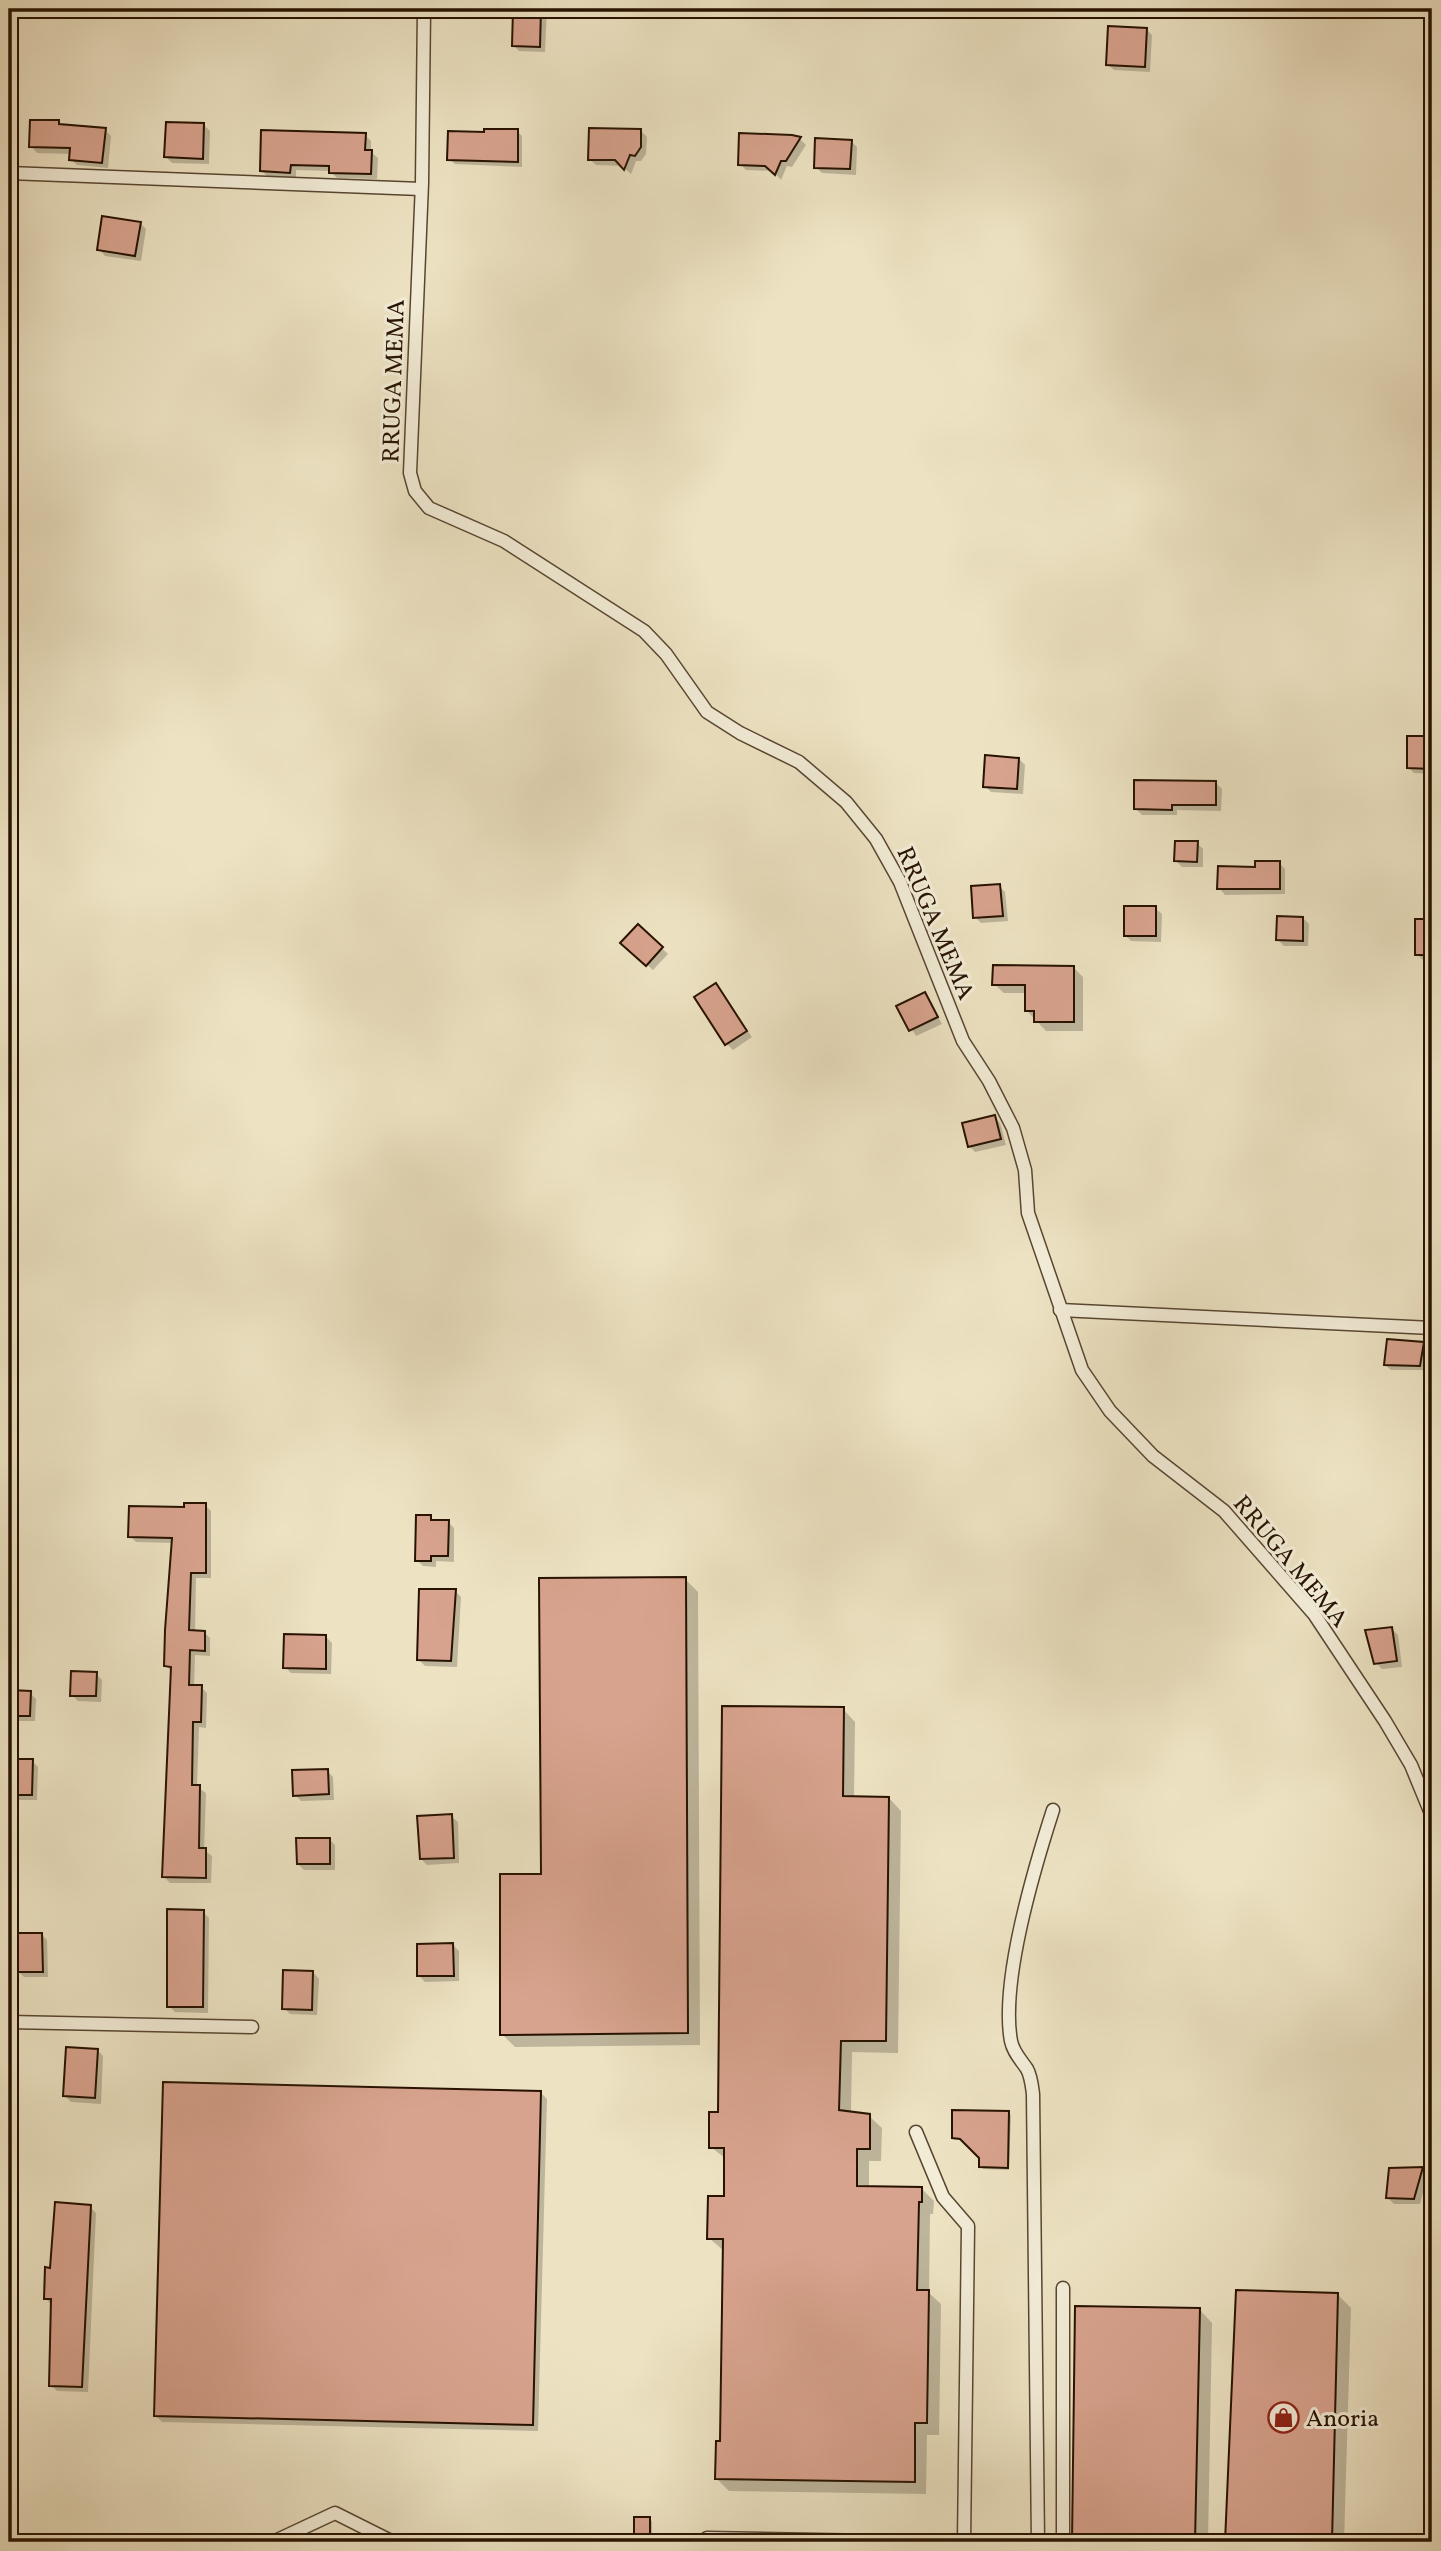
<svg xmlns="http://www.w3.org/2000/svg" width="1441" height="2551" font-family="Vollkorn,serif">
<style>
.shadow{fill:#0003}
.building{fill:#d8a38e;stroke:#271200;stroke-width:2}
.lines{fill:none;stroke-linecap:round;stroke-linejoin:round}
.service-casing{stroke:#584631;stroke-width:15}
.service{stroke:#f3edd8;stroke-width:12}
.labels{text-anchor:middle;stroke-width:6;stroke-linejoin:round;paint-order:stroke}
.street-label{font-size:24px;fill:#271200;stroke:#f3edd8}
.poi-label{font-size:24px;fill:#271200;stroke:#f3edd8;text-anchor:start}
</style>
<rect width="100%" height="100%" fill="#ede3c3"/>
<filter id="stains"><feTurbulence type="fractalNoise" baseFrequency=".00286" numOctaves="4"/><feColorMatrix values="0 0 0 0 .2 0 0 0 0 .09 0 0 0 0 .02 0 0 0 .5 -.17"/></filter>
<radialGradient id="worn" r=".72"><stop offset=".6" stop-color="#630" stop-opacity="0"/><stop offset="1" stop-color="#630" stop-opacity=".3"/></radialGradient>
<g class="shadow">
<polygon points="515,9 547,9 545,52 519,51 513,45"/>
<polygon points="1146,29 1152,35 1150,72 1114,70 1107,64"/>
<polygon points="58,122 62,126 105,130 111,136 108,168 77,165 71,159 71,154 37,153 31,146"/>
<polygon points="204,125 210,131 209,164 172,163 166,157"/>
<polygon points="517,131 522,136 522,167 455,164 449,159 450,133"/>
<polygon points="641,131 647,137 646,154 641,161 636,161 631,174 622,166 596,165 589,159"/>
<polygon points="365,135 371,141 371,152 378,158 377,179 337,178 330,171 296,170 296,178 268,177 262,171"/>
<polygon points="741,135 800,139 806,145 792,167 787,166 781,180 773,171 746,170 740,164"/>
<polygon points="851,141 857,147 856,175 822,173 816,167"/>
<polygon points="140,223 146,229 141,261 105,256 99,249"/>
<polygon points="1409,738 1432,738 1432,774 1414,773 1408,767"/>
<polygon points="1019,759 1025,765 1023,794 991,792 985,786"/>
<polygon points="1216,783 1222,789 1221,811 1177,810 1177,815 1142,815 1136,809"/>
<polygon points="1197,843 1203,849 1203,867 1182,867 1176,861"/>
<polygon points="1279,863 1285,869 1285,894 1225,895 1219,888 1257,868"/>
<polygon points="999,886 1005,892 1008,921 981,923 975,917"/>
<polygon points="1155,908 1162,914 1161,942 1131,941 1125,935"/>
<polygon points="1303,918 1309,924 1308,946 1284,946 1278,940"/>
<polygon points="1417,921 1432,921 1432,960 1423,960 1417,954"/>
<polygon points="638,926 668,954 653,970 623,942"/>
<polygon points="1073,967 1083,977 1083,1031 1046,1031 1027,1011 1027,993 1004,993 994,984"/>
<polygon points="716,985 752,1037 733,1050 727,1044"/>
<polygon points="925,994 942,1024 916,1036 899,1007"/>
<polygon points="994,1117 1000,1123 1006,1145 975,1152 969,1146"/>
<polygon points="1389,1341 1432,1343 1432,1370 1391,1370 1385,1365"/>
<polygon points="205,1505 211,1511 211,1578 196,1578 195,1632 204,1632 210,1638 210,1656 195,1655 194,1687 201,1687 207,1693 206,1728 199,1727 197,1787 206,1793 204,1850 212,1856 211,1883 170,1883 164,1877 173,1672 166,1666 173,1543 136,1542 130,1536 186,1509"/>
<polygon points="430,1517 436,1522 448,1522 454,1528 454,1562 436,1561 436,1567 423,1566 417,1560"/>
<polygon points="685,1579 698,1592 700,2045 515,2047 502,2034 543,1876"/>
<polygon points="455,1591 461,1597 457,1667 425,1666 419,1660"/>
<polygon points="1392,1629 1398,1635 1402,1667 1382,1669 1376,1663"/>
<polygon points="326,1637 332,1643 331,1674 291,1673 285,1667"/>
<polygon points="96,1674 102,1680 101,1702 78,1701 72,1695"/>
<polygon points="9,1692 30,1693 36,1699 35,1721 15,1721 15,1734 9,1734"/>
<polygon points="843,1709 855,1722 854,1798 889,1798 901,1811 898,2053 852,2052 851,2113 869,2116 882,2128 881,2161 869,2161 869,2188 921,2188 934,2201 933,2214 930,2214 929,2293 941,2304 939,2435 927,2435 926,2494 729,2491 717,2479 722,2443 724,2251 709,2238 725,2198 726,2159 711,2147"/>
<polygon points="9,1761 32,1761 38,1767 37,1800 9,1800"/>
<polygon points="327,1771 333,1777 334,1800 301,1801 295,1795"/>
<polygon points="451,1816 458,1822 459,1863 427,1865 421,1859"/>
<polygon points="329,1839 335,1845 335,1870 304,1870 298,1864"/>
<polygon points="203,1912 209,1918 208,2013 175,2012 169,2006"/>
<polygon points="41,1934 47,1940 48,1977 24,1977 18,1971"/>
<polygon points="453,1945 459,1951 459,1981 425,1982 419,1976"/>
<polygon points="313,1972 319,1979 317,2015 290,2014 284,2008"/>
<polygon points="97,2050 103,2056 101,2104 71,2102 65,2096"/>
<polygon points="541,2093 547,2099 538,2431 162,2422 156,2416"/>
<polygon points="1008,2113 1011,2115 1009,2170 983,2169 981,2157 965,2140 953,2138"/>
<polygon points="1422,2168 1428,2174 1420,2204 1394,2204 1388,2198"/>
<polygon points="90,2207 96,2213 88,2392 57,2391 51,2385 51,2304 45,2298 52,2269"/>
<polygon points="1237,2292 1338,2295 1351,2308 1344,2542 1226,2542"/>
<polygon points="1076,2307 1200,2310 1212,2323 1208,2542 1071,2542"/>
<polygon points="636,2518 652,2521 652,2542 635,2542"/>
</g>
<g class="building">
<polygon points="513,9 541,9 540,47 512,46"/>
<polygon points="1108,26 1147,28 1145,67 1106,65"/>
<polygon points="30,120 59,120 59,124 106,128 102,163 69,160 70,148 29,147"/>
<polygon points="166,122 204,123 203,159 164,157"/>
<polygon points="589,128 641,129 641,147 635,156 630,155 624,170 615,160 588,160"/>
<polygon points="484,129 518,129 518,162 447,160 448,131 484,132"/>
<polygon points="261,130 366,133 365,150 372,150 371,174 329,173 329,166 291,165 290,173 260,171"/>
<polygon points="739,133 792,135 801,137 786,161 781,161 775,175 765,166 738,165"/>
<polygon points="815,138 852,140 850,169 814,168"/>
<polygon points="102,216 141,222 135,256 97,250"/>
<polygon points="1407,736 1432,736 1432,769 1407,768"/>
<polygon points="985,755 1019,758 1017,789 983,787"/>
<polygon points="1134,780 1216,781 1216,805 1172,805 1172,810 1134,809"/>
<polygon points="1175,841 1198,841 1197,862 1174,861"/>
<polygon points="1255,861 1280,861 1280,889 1217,889 1218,866 1255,867"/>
<polygon points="1000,884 1003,916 973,918 971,886"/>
<rect x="1124" y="906" width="32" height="30"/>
<polygon points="1277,916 1303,917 1303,941 1276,940"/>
<rect x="1415" y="919" width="17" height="36"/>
<polygon points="638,924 663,947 646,966 620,943"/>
<polygon points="993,965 1074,966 1074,1022 1034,1022 1034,1011 1025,1011 1025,985 992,985"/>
<polygon points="716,983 747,1031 725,1045 694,997"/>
<polygon points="925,992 938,1017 909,1031 896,1006"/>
<polygon points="995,1115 1001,1139 968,1147 962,1123"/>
<polygon points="1387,1339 1424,1342 1420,1366 1384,1365"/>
<polygon points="184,1503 206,1503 206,1573 191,1573 189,1630 205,1631 205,1651 190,1650 189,1685 202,1685 201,1722 193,1722 192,1785 200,1785 199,1848 206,1848 206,1878 162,1877 171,1667 164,1666 165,1630 172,1538 128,1537 129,1506 184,1507"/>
<polygon points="416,1515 431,1515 431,1520 449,1520 448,1556 431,1556 431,1561 415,1561"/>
<polygon points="686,1577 688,2033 500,2035 500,1874 541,1874 539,1578"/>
<polygon points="419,1589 456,1589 451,1661 417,1660"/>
<polygon points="1392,1627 1397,1661 1374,1664 1365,1630"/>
<polygon points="284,1634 326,1635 326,1669 283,1668"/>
<polygon points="71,1671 97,1672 96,1696 70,1696"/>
<polygon points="9,1690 31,1691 30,1716 9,1716"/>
<polygon points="722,1706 844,1707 843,1796 889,1797 886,2041 841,2041 839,2110 870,2114 870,2149 857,2149 857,2186 922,2187 922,2202 919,2202 917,2290 929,2290 927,2423 915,2423 915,2482 715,2479 716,2441 720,2441 723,2239 707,2239 708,2196 724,2196 724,2148 709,2148 709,2112 718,2112"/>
<polygon points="9,1759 33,1759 32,1795 9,1795"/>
<polygon points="328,1769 329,1794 293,1796 292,1770"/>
<polygon points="452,1814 454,1858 420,1859 417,1816"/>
<polygon points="296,1838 330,1838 330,1864 297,1864"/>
<polygon points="167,1909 204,1910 203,2007 167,2007"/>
<polygon points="16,1933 42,1933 43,1972 16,1972"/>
<polygon points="453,1943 454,1976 417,1976 417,1944"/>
<polygon points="283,1970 313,1971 312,2010 282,2009"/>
<polygon points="66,2047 98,2049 95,2098 63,2096"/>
<polygon points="163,2082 541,2091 533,2425 154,2416"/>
<polygon points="952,2110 1009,2111 1008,2168 979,2167 979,2158 960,2139 952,2138"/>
<polygon points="1423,2167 1414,2199 1386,2198 1389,2168"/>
<polygon points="55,2202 91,2205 82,2387 49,2386 51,2299 44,2299 45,2267 50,2268"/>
<polygon points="1236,2290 1338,2293 1332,2542 1225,2542"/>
<polygon points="1075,2306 1200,2308 1195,2542 1072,2542"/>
<rect x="634" y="2517" width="16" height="25"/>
</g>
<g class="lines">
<defs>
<g id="service">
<polyline points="424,9 422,183 410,473 415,491 429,508 504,541 644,631 666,654 707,712 740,733 799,762 846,802 876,839 900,882 963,1041 989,1081 1013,1128 1025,1170 1028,1213 1082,1370 1110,1411 1153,1456 1224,1511 1314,1614 1385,1721 1411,1765 1432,1816"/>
<polyline points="9,173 421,189"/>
<polyline points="1060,1310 1432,1328"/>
<polyline points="9,2022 252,2027"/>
<polyline points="916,2132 943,2197 968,2226 964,2542"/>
<polyline points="1063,2288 1063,2542"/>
<polyline points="707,2538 928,2542"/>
<polyline points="273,2542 335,2513 393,2542"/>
<path d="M1038,2542L1033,2094C1032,2086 1031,2076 1027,2069C1021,2060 1013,2052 1011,2041C1000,1981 1034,1869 1053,1810"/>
</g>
</defs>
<use href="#service" class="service-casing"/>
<use href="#service" class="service"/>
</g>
<defs>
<symbol id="shop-ring" viewBox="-11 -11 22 22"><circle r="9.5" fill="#f3edd8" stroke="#8f2418" stroke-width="1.5"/><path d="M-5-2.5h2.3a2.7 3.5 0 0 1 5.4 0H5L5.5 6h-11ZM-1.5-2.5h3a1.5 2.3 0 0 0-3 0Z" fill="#8f2418"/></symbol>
</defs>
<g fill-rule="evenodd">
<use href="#shop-ring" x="1266" y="2400" width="35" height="35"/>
</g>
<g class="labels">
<g class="street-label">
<text transform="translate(393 381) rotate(-88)" y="8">RRUGA MEMA</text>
<text transform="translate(936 923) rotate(67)" y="8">RRUGA MEMA</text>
<text transform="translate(1291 1561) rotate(50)" y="8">RRUGA MEMA</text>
</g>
<g class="poi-label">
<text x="1306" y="2426">Anoria</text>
</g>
</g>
<rect width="1441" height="2551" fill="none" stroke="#ede3c3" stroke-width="35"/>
<rect x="10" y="10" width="1420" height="2530" fill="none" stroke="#271200" stroke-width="3.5"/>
<rect x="18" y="18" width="1406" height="2516" fill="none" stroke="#271200" stroke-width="2"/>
<rect width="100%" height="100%" filter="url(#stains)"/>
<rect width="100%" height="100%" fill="url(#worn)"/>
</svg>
